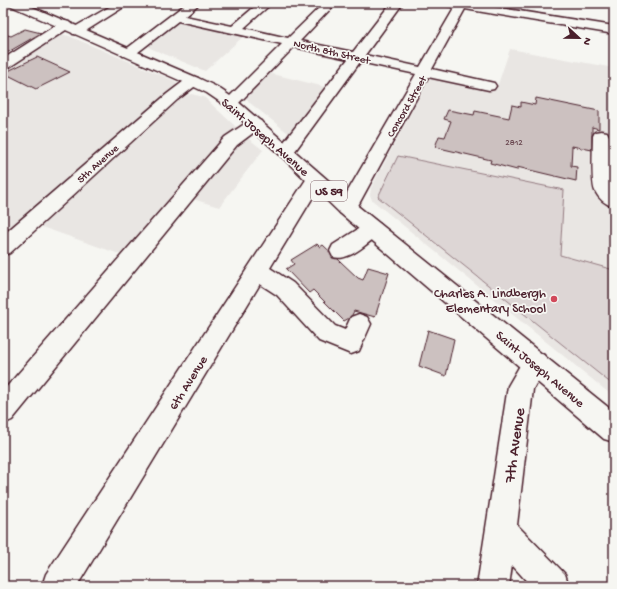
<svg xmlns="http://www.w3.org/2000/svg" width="617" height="589" font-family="'Gochi Hand',sans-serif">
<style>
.built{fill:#e9e6e3}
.green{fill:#ddd6d5;stroke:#947a80}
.building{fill:#ccc1c0;stroke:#4a1f2b}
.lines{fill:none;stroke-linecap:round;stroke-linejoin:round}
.minor-casing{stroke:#4a1f2b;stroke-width:3}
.major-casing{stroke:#4a1f2b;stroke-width:3}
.minor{fill:#f6f6f2;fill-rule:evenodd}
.major{fill:#f6f6f2;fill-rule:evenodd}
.poi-dot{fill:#d1495b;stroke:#f6f6f2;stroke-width:1.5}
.labels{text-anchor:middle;stroke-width:3.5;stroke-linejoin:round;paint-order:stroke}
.far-number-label{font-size:9px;fill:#6a4850}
.far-street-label{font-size:11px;fill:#4a1f2b;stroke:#f6f6f2}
.shield{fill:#f6f6f2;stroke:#7e6067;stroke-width:1}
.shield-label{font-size:12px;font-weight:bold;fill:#4a1f2b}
.street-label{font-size:13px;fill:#4a1f2b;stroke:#f6f6f2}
.poi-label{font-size:13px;fill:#4a1f2b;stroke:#f6f6f2;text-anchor:end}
.near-street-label{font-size:16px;fill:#4a1f2b;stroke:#f6f6f2}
</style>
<rect width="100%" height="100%" fill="#f6f6f2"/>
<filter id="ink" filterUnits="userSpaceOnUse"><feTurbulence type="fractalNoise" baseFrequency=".025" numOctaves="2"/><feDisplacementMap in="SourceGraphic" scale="8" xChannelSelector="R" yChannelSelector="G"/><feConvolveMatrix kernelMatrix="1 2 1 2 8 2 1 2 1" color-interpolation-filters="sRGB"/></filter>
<g filter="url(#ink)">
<g class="built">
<polygon points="178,20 246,34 205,71 150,48 148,45 149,41"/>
<polygon points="60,34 69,36 175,81 177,84 173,89 3,237 3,68 54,36"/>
<polygon points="510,49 614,68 614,397 372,200 370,195 371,188 429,79 439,78 496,90"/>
<polygon points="269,73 329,88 292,136 250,103 247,99 248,95"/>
<polygon points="191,94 204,97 237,128 128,257 39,226 173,105 184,97"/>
<polygon points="244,135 263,150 219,207 193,199"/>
</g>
<polygon class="green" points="398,156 564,190 560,255 614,270 614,384 608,381 378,197"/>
<g class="building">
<polygon points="25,29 41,33 3,55 3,38 8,35 11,36"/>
<polygon points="37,57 70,72 36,89 4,73"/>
<polygon points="536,98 599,111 599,129 592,127 592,150 572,146 571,166 577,167 576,181 517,167 517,170 490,163 491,160 435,147 439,136 445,137 451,121 444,119 448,110 474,115 475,111 509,118 512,105 521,107 521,102 535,105"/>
<polygon points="317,244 320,247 323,245 358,278 363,280 368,267 389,273 375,317 354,311 351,317 344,321 313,290 309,293 286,269 294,264 291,260"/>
<polygon points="428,330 454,339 446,376 419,366"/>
</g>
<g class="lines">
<defs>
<g id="minor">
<polygon points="116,3 130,3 81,34 73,34 71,31 73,28"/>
<polygon points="187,3 200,3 185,16 232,26 259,3 272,3 244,28 288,38 324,3 336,3 300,41 353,52 391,3 403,3 365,55 420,67 455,7 444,5 442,3 469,3 614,26 614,34 465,9 432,69 494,83 496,86 494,89 489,90 428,77 354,213 347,215 340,213 338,208 416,74 360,62 292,155 286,156 280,155 278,151 280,147 348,59 294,47 236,106 231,107 226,106 224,103 226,100 282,44 178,21 133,56 123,56 121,53"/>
<polygon points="65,21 69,22 71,25 69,28 8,68 3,69 3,59 61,22"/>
<polygon points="193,77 198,78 200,81 198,84 177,100 10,253 3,255 3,235 167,94 188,78"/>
<polygon points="255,119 261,121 263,124 261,127 237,145 12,420 3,424 3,391 225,137 249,121"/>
<path d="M601,131L607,132L609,136L614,207C605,204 599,199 595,191C591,182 593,147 593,136L595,132Z"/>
<polygon points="315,173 321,175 324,179 270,268 293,283 335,326 345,330 351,317 359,314 367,317 371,324 359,351 351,354 319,341 277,295 260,284 77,586 42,586 46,574 309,175"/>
<path d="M373,222L380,224L383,229L380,234C367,243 349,262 333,257L330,251L333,245L366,224Z"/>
<polygon points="535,352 544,355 547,363 533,389 517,525 565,574 569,586 531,586 512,565 509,586 477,586 508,386 526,355"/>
</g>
<polygon id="major" points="7,3 23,3 198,78 217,87 236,100 354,203 614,412 614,442 604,439 340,213 280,155 226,106 207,93 188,84 9,5"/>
</defs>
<use href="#minor" class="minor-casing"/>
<use href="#major" class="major-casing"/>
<use href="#minor" class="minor"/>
<use href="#major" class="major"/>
</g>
</g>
<circle class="poi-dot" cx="554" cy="299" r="4"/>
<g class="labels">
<g class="far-number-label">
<text x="514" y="145">2812</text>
</g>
<g class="far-street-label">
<text transform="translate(332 51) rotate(13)" y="4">North 8th Street</text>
<text transform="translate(406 106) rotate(-60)" y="4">Concord Street</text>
<text transform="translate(97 163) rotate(-42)" y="4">5th Avenue</text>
</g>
<rect class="shield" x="311" y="181" width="36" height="20" rx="3"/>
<g class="shield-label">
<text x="329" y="195">US 59</text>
</g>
<g class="street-label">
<text transform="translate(266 136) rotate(41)" y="5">Saint Joseph Avenue</text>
<text transform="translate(541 368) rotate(40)" y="5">Saint Joseph Avenue</text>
<text transform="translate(187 382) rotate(-58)" y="5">6th Avenue</text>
</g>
<g class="poi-label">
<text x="546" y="297">Charles A. Lindbergh<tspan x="546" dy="15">Elementary School</tspan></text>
</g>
<g class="near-street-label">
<text transform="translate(513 445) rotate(-82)" y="6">7th Avenue</text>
</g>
</g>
<rect width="617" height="589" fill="none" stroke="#f6f6f2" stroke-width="16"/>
<rect x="8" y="8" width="601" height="573" fill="none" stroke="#4a1f2b" stroke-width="1.5" filter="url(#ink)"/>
<g transform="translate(579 38) rotate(112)" stroke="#f6f6f2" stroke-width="3" paint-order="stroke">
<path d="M0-3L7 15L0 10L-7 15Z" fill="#4a1f2b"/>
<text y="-6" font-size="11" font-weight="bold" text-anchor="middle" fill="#4a1f2b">N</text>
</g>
</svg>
